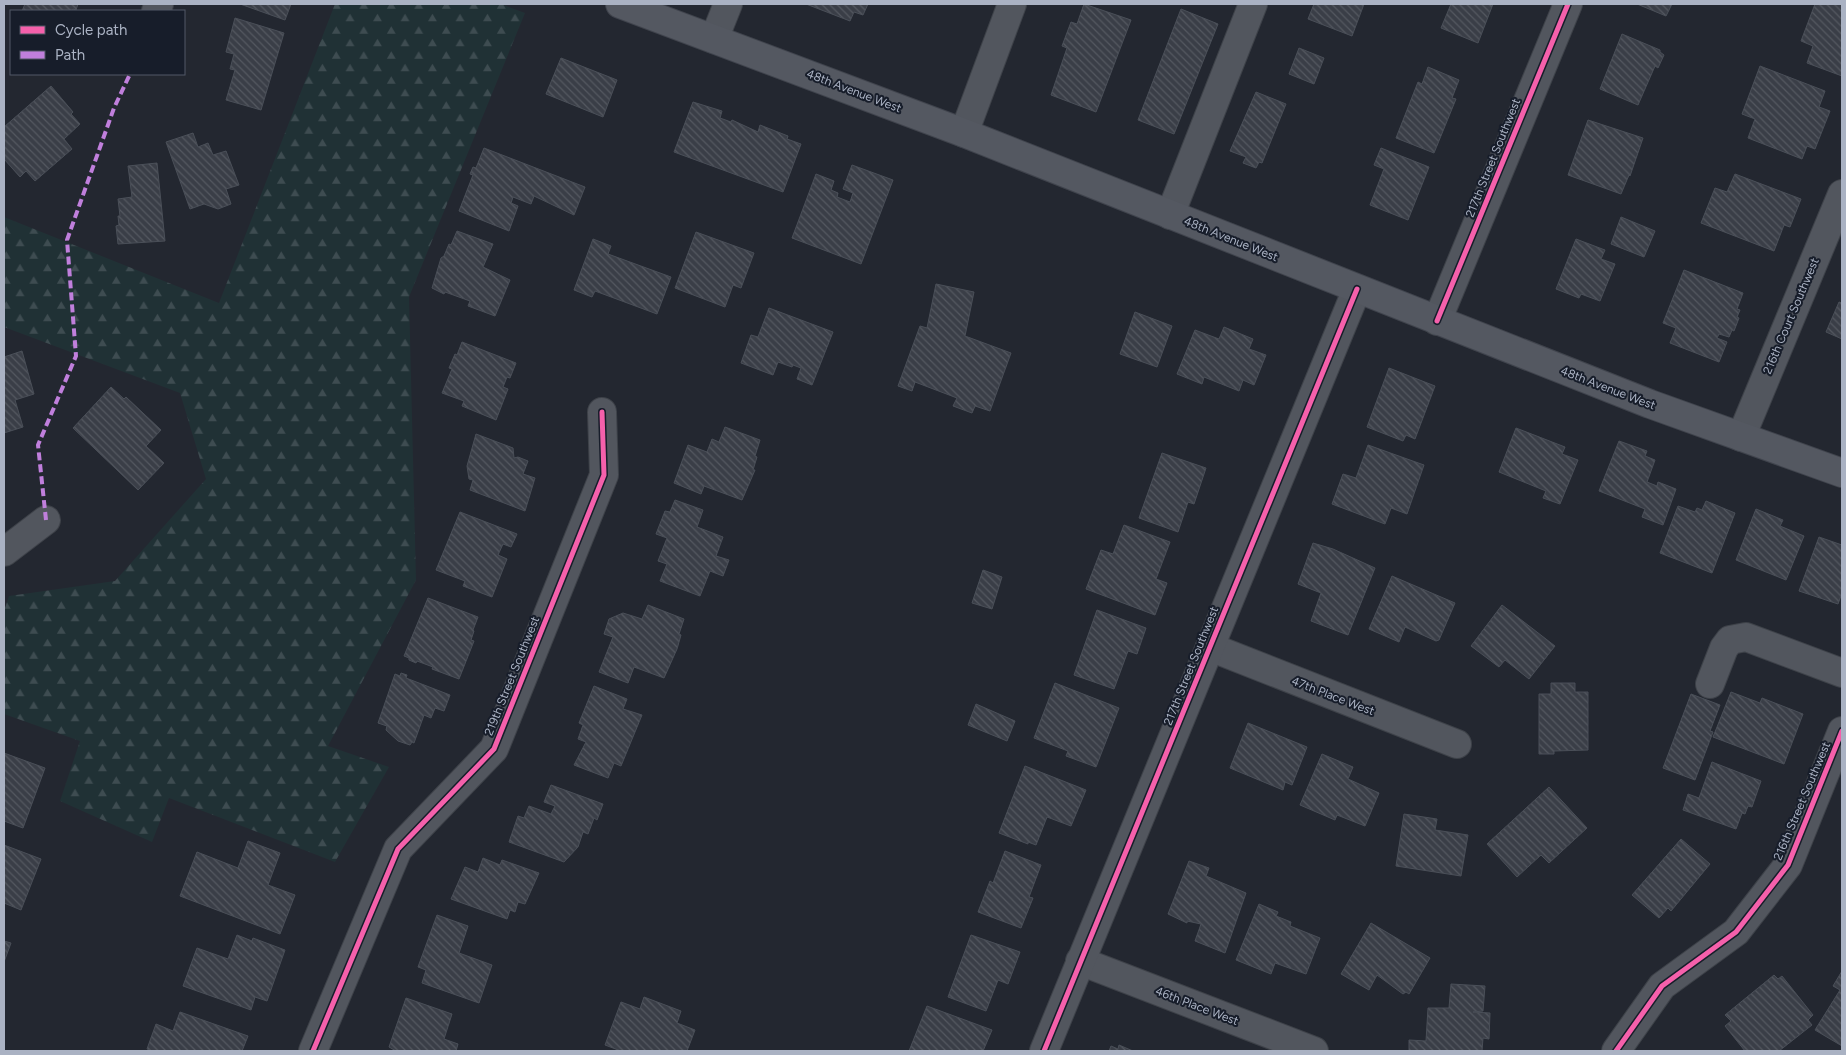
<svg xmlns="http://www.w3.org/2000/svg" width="1846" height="1055" font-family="Figtree,sans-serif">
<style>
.forest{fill:url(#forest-firs)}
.building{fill:url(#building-back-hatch);stroke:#4a4f58}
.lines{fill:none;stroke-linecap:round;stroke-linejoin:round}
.minor-casing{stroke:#3e4249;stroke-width:30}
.major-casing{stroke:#40444d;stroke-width:30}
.minor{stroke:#52565e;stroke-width:28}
.major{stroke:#545861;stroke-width:28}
.quiet{stroke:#c07fdc;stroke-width:4;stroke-dasharray:8 4;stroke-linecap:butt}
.cycleway-casing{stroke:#171d2a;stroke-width:8}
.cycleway{stroke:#f560ab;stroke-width:5}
.labels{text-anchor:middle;stroke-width:4;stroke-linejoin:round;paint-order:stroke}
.street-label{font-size:12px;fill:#aab2c3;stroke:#171d2a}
</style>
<defs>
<pattern id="forest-firs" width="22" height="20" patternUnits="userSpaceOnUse" patternTransform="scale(1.25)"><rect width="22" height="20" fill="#203135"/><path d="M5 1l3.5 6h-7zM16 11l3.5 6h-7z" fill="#3e4c51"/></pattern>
<pattern id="building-back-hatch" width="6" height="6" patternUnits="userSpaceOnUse" patternTransform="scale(1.25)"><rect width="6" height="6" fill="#3a3e47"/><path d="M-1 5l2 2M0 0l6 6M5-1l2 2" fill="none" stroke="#545860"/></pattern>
</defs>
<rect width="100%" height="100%" fill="#232730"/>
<polygon class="forest" points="335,4 501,4 525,13 409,297 416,580 328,746 389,767 335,862 169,798 152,842 60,801 80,741 4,714 4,611 9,596 115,581 206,479 180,393 4,327 4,217 219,303"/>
<g class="building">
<polygon points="25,4 78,4 76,10 73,9 72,11 22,11"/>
<polygon points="240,4 291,4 285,20"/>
<polygon points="806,4 868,4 863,15 854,12 850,21"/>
<polygon points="1084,4 1131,20 1096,112 1051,95 1067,48 1062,46 1071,22 1077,24"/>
<polygon points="1314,4 1364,4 1352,36 1308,19"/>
<polygon points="1451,4 1493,4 1478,43 1441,28"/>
<polygon points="1637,4 1672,4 1666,16"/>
<polygon points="1815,4 1842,4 1842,76 1807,63 1813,46 1801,41"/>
<polygon points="1181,9 1218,24 1174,134 1138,120"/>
<polygon points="235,18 284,33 261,110 226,100 235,70 230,69 234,54 226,52"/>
<polygon points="1622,34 1660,50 1660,52 1664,55 1658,68 1655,66 1638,105 1600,89"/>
<polygon points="1299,48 1324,58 1314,84 1289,74"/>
<polygon points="561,58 617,80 603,117 546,94"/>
<polygon points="1760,66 1825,91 1819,107 1830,111 1815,149 1807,146 1802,159 1748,138 1755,119 1742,114"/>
<polygon points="1428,67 1459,80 1452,98 1456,99 1434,153 1396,138 1418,82 1422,84"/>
<polygon points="51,86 73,112 71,114 80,124 64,139 72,149 35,181 26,171 20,177 4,159 4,127"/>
<polygon points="1256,92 1286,104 1262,163 1259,162 1256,168 1243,163 1246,157 1230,151"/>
<polygon points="693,102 722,111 720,118 731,122 732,120 758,132 760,125 788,136 787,139 801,144 783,192 674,152"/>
<polygon points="1588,120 1643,138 1630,176 1629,175 1621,194 1568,175"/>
<polygon points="193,133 198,147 208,143 213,155 226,151 239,185 226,189 231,204 218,209 204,204 190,209 166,142"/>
<polygon points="484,148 585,187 574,215 534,196 531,204 513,197 511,203 518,206 509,231 459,211 473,175 470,174 473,167 476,168"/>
<polygon points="1381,148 1429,167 1408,220 1370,205 1384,169 1374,165"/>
<polygon points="157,163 165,241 118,244 116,226 119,225 118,216 120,216 118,199 132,197 128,166"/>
<polygon points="852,165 893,180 861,264 792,238 816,174 834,181 831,190 838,193 837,197 850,202 853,193 843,189"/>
<polygon points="1735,174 1801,199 1790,227 1784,225 1774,251 1701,223 1715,188 1727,192"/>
<polygon points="1621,217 1655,231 1644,257 1611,244"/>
<polygon points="457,231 493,244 483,267 510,280 495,316 468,306 470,301 445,292 444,294 432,288 441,258 444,256 449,244 451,245"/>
<polygon points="696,232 754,253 741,288 733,285 725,307 675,288"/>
<polygon points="593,239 611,246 608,254 671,277 657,314 595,291 592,297 574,290"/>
<polygon points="1576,239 1605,250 1601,259 1615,264 1600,301 1581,294 1579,298 1556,289"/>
<polygon points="1684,270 1743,293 1737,309 1740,310 1737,317 1739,318 1734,331 1732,330 1729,337 1719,334 1717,338 1727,342 1719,362 1670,343 1676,328 1663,323"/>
<polygon points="936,284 974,292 965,336 1011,353 990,411 975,406 972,413 953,406 957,398 915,382 912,391 898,386 920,326 927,328"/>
<polygon points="1839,302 1842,303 1842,339 1826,332"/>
<polygon points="769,308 833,332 812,385 797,379 801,368 793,365 792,367 778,362 773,375 741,363 751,335 758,337"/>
<polygon points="1135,312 1172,326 1157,367 1120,354"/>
<polygon points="1224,327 1253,339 1249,349 1266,355 1254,385 1243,380 1239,391 1204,377 1202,384 1177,374 1195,330 1219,339"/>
<polygon points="462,342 516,363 510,378 507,377 503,387 508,389 496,420 462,406 464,401 442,393 452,369 449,368 455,354 457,355"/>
<polygon points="22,351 34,394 15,400 23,427 4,433 4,357"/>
<polygon points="1389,368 1435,386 1415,439 1406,435 1403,441 1367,427"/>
<polygon points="111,387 124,399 126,397 161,430 146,446 164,463 138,490 73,428"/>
<polygon points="725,427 760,440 755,456 757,457 753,470 755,470 742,500 704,486 701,494 674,483 688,445 707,452 712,439 719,442"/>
<polygon points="1516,428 1565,447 1562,454 1578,460 1560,504 1543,498 1546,491 1499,472"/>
<polygon points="476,434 513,448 514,458 518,457 528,461 523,474 535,478 525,511 470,490 473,480 469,479 467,466"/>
<polygon points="1619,441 1647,451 1645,456 1655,460 1647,482 1657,486 1658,482 1676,489 1663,525 1642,517 1645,509 1599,491"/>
<polygon points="1368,445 1424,465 1407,514 1391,508 1385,524 1332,504 1343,474 1356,478"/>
<polygon points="1162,453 1206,468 1194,504 1188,502 1178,532 1139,518"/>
<polygon points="675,500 703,510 697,527 723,537 716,556 729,560 723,576 710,571 700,596 660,581 667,564 658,561 667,538 656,534 665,511 670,512"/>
<polygon points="1706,501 1735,513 1712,573 1660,553 1678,506 1695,512 1697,508 1702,510"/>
<polygon points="1756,509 1783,520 1780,526 1804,536 1786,580 1736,560"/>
<polygon points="460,512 517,534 511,547 503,544 498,555 507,559 492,597 463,586 465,581 436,570"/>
<polygon points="1124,525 1170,542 1156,579 1167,583 1155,615 1086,589 1101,550 1113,554"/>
<polygon points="1819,537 1842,545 1842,593 1838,604 1799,591"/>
<polygon points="1313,543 1333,549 1375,568 1348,635 1311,621 1321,593 1298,584"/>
<polygon points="983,570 1002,577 992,609 972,603"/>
<polygon points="1392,576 1455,603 1439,640 1436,641 1405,627 1399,642 1369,629"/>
<polygon points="428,598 478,617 473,630 474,631 471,640 474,641 459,679 432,669 433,667 417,661 416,663 409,660 409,658 404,656"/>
<polygon points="648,605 684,619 679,634 681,635 677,649 664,678 634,667 628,683 599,672 613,637 604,634 609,619 623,613 642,619"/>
<polygon points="1502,605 1555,646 1529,679 1505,660 1499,667 1471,646"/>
<polygon points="1097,610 1146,628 1137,654 1128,651 1114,689 1074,675"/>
<polygon points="401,673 407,675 406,678 450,695 444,711 435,708 431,718 424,715 414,743 412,742 410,745 398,741 386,730 387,726 378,723 395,674 400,676"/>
<polygon points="1055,683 1119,708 1096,767 1066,756 1068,751 1034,738"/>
<polygon points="1551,683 1575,683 1575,692 1588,692 1588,750 1554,751 1554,754 1539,754 1539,694 1551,694"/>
<polygon points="594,686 627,699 623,709 642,715 621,766 614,763 608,778 574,765 586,742 578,739 583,725 579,723"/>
<polygon points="1731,692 1760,703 1762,698 1803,714 1784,764 1713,737"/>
<polygon points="1691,694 1720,705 1710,731 1713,732 1695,780 1663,768"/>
<polygon points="976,704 1015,721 1007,741 968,725"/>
<polygon points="1248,723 1307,747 1292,785 1285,782 1283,790 1230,768"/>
<polygon points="4,753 45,768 23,828 4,821"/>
<polygon points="1322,754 1353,767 1348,779 1379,793 1365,826 1337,815 1335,820 1300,805"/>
<polygon points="1712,762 1761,781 1752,807 1748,806 1745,814 1742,813 1736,829 1683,810 1688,794 1699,798"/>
<polygon points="1025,766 1086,790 1071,826 1047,817 1036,845 1028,842 1028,844 999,833"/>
<polygon points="551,785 603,804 597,820 594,818 588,834 583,832 578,847 564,862 509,842 518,816 524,818 529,806 551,814 555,806 544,802"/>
<polygon points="1549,787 1587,828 1549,863 1541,855 1517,877 1487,844"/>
<polygon points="1404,814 1437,819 1435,830 1468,835 1461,876 1396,866"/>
<polygon points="1681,839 1710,864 1671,911 1668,908 1659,918 1632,895"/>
<polygon points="248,841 280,853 268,885 295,895 280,934 180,896 197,852 238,868"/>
<polygon points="4,845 41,859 21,910 4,903"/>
<polygon points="1005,851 1041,865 1029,897 1033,898 1021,928 978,912 990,881 993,883"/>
<polygon points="483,858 500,865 502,860 539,873 525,904 518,902 515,912 510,910 507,919 451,899 465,867 478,872"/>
<polygon points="1189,861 1209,868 1206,876 1246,893 1225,953 1195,941 1201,924 1187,921 1187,923 1168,914"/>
<polygon points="1259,904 1278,912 1276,916 1291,922 1290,926 1320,938 1306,974 1275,963 1271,974 1236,960"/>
<polygon points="437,915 468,926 459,953 492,965 479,1003 422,983 426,970 418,967"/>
<polygon points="1371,923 1430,958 1409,994 1406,992 1403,994 1377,975 1369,990 1341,974"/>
<polygon points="237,935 252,941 253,938 285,950 267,1001 255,997 251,1010 183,986 197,948 228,959"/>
<polygon points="971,935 1020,952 1008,984 998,980 986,1011 948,997"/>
<polygon points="4,941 11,943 4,962"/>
<polygon points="1842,971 1842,1046 1815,1030 1840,990 1833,986"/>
<polygon points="1774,975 1778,979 1782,976 1813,1015 1808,1020 1812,1025 1779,1051 1745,1051 1725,1026 1731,1021 1725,1015"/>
<polygon points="1451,984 1485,986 1483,1011 1473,1012 1490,1013 1489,1039 1483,1038 1482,1051 1409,1051 1409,1040 1426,1041 1428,1008 1449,1008"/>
<polygon points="644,997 681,1011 677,1023 695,1030 687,1051 621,1051 605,1045 621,1002 640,1009"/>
<polygon points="406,998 452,1014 444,1039 458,1044 456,1051 396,1051 389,1047"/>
<polygon points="927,1006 992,1030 983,1051 909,1051"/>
<polygon points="180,1012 248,1036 242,1051 153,1051 147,1049 156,1024 173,1031"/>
<polygon points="1119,1045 1133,1051 1109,1051 1111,1046 1118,1049"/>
</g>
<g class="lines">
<defs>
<g id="minor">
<polyline points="156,11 159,4"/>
<polyline points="714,39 728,4"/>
<polyline points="964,133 1012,4"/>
<polyline points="1170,215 1253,4"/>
<polyline points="1437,321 1568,4"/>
<polyline points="1741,437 1842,194"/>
<polyline points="4,552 46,520"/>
<polyline points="1210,647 1457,744"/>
<polyline points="1710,684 1724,648 1730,640 1746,637 1842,673"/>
<polyline points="1080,961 1314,1051"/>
<polyline points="313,1051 398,849 494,749 604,475 602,412"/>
<polyline points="1044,1051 1357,289"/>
<polyline points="1616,1051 1662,986 1736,932 1788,865 1842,731"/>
</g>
<polyline id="major" points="620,4 964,133 1650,404 1842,473"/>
</defs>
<use href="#minor" class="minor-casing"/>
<use href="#major" class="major-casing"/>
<use href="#minor" class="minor"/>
<use href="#major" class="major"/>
<polyline class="quiet" points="46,520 38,445 76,356 67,240 114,108 130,74"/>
<defs>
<g id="cycleway">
<polyline points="1437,321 1568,4"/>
<polyline points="313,1051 398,849 494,749 604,475 602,412"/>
<polyline points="1044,1051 1357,289"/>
<polyline points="1616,1051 1662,986 1736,932 1788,865 1842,731"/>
</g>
</defs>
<use href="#cycleway" class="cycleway-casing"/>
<use href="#cycleway" class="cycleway"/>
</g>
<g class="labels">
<g class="street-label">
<text transform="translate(854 91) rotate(21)" y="4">48th Avenue West</text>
<text transform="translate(1493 158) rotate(-68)" y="4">217th Street Southwest</text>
<text transform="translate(1231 239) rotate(22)" y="4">48th Avenue West</text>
<text transform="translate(1791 316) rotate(-67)" y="4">216th Court Southwest</text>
<text transform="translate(1608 388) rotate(21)" y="4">48th Avenue West</text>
<text transform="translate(1191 666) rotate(-68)" y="4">217th Street Southwest</text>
<text transform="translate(512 676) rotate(-68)" y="4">219th Street Southwest</text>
<text transform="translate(1333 696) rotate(21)" y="4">47th Place West</text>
<text transform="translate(1802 801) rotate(-67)" y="4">216th Street Southwest</text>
<text transform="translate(1197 1006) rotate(21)" y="4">46th Place West</text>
</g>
</g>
<rect width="1846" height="1055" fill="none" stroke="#aab2c3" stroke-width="10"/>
<rect x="10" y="10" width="175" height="65" fill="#171d2a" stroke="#525967"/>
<rect x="20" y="26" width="25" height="8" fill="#f560ab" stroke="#525967"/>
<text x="55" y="35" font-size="15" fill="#aab2c3">Cycle path</text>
<rect x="20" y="51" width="25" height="8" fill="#c07fdc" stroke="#525967"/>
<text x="55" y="60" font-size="15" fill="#aab2c3">Path</text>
</svg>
